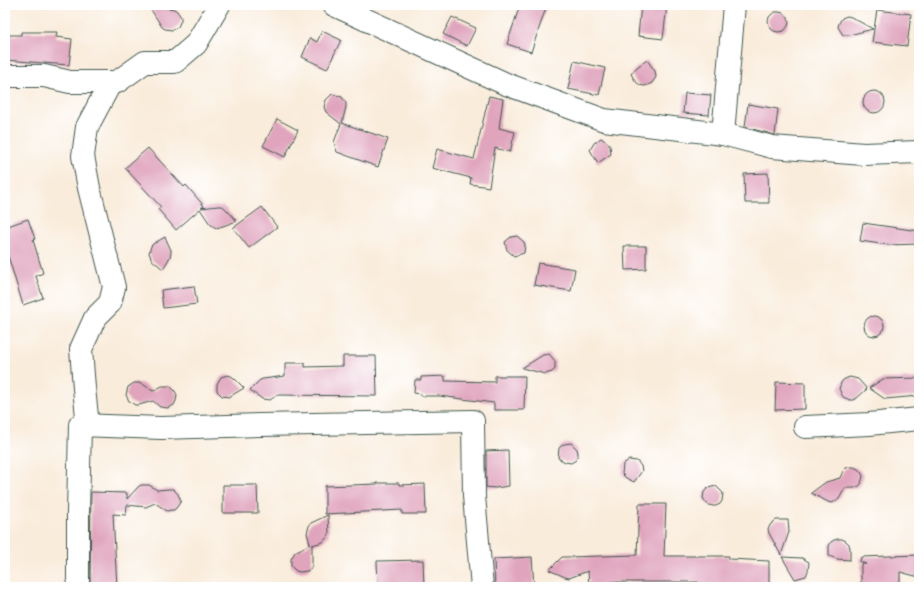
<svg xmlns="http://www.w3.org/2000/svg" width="924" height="592" font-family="'Balsamiq Sans',sans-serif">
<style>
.building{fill:#e0a4bd}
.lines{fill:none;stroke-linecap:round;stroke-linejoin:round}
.street-casing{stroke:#40574d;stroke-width:24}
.street{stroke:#fff;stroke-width:22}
</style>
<rect width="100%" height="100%" fill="#fff"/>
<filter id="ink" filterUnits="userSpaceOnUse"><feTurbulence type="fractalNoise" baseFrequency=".025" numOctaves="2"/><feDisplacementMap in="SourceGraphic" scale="8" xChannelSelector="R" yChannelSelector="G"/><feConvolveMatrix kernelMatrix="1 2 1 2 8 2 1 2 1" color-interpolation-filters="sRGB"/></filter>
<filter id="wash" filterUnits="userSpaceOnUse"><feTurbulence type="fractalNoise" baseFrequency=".012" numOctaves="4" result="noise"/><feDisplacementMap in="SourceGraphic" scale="16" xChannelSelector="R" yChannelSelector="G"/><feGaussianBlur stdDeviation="0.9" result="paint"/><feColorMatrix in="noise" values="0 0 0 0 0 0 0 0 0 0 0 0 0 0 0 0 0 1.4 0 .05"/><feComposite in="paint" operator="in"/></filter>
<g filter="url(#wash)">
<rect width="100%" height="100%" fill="#f9ecdb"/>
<g id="blocks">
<g class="building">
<polygon points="148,5 174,9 177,11 181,17 181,20 178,27 172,30 165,29 162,27"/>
<polygon points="520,5 547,5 531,52 507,44"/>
<polygon points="641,5 667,5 663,39 638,36"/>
<polygon points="877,10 911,14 907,46 872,42"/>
<polygon points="775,12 779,12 783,13 786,15 788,18 789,22 788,26 784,31 778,32 774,31 771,29 769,25 768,21 769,17 772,14"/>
<polygon points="847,16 851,17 873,29 849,35 843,35 838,27 839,23 842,18"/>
<polygon points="452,17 476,28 467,46 443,34"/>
<polygon points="322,31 341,40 327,69 302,57 310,38 317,42"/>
<polygon points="21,32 57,32 56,37 72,39 69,65 5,60 5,35 21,35"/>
<polygon points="647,60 655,71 656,77 652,83 648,85 644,86 640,85 636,82 631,74 637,67"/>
<polygon points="574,61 605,68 599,95 568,89"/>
<circle cx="874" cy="102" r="11"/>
<polygon points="685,93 711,95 709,115 683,113"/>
<polygon points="332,94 339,96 342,97 346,103 346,107 342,123 388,139 378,167 337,152 334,142 341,124 326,112 324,107 326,100"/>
<polygon points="489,96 503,99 499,128 515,132 510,152 495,148 489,187 470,184 471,178 432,168 437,149 474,159"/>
<polygon points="748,104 778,109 775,135 745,127"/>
<polygon points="277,119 298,130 285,157 263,146"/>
<polygon points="601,138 608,143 610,146 611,154 598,163 590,150 594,143"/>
<polygon points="148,148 184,187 186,185 204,206 201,208 218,206 222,206 225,208 237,221 220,227 216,228 210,224 200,209 176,230 158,209 161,207 125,168"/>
<polygon points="768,173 769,203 745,203 744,174"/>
<polygon points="262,207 277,227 249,248 233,228"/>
<polygon points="28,219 35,239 33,240 43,273 36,276 43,298 23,305 5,246 5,227"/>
<polygon points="863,223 919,231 919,244 888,245 860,241"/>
<polygon points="517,236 524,242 525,245 524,253 514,256 507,250 505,242 511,237"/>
<polygon points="165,237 171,250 171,253 170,257 163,269 152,260 149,253 151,246 153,244"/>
<polygon points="624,246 646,246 646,269 625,270"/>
<polygon points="538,263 575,269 571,291 534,285"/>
<polygon points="194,286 197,304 163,308 161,290"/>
<circle cx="874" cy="326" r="10"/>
<polygon points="549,354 555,361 555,369 552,372 545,374 522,368 543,355"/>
<polygon points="343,356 376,356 377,396 277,395 270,400 262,399 250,390 260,380 263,379 285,376 285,363 305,363 305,367 343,366"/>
<polygon points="228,375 231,376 234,378 244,388 229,397 222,396 217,391 217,384 221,377"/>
<polygon points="445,376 445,381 495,382 495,376 525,376 524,410 494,410 494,403 439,396 421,396 421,394 414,393 415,380 421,380 421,377"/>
<polygon points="850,377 858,379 867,389 857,398 853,400 850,400 843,397 839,389 841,383 843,380 847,378"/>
<polygon points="919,378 919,396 885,399 882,397 869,388 883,379"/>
<polygon points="776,382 805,383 805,409 775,410"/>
<polygon points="134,383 141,383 153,391 162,386 170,386 175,391 177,395 176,401 174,405 168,408 160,407 153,401 139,405 135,405 129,401 126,395 128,387"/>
<polygon points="571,443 577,449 578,453 578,456 576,460 571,463 565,462 558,458 559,448 564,444"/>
<polygon points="508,450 509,486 495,488 486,487 486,451"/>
<polygon points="629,460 637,461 641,466 642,471 634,482 626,478 622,474 623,464"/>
<polygon points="850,467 854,467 858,469 861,472 863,476 861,484 858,487 854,488 845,488 839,499 836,501 832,503 828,502 811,493 826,482 840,478 843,471 846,468"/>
<polygon points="377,483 399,483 399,485 425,484 426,514 402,514 402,510 325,514 325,486 377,484"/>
<polygon points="141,485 149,485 157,490 169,489 173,489 178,494 181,501 177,507 174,510 171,510 167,511 155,503 146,507 127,505 126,515 113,514 117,587 90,587 91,492 127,493 127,499 138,487"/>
<polygon points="223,485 257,485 258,513 223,513"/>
<polygon points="716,486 723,493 722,501 720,504 716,506 713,506 709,505 706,503 703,498 704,492 708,488"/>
<polygon points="639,504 666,504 664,556 729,556 729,559 769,561 769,587 699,587 698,582 611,582 612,586 589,587 588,571 569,578 565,577 549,570 562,557 566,557 637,555"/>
<polygon points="328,515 329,533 328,536 323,542 312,545 312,566 310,569 307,571 300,572 296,571 291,566 291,559 295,552 310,544 307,533 309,526 311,523"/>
<polygon points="776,520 788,520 789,532 781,555 769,533 768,530 770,525"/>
<polygon points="838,539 842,539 846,541 849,544 850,548 850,560 837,559 829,556 829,546 831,542 834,540"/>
<polygon points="919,555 919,577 900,572 900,585 861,586 861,564 866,564 860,562 861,557"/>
<polygon points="532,557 534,587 495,587 494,559"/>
<polygon points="782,557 802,558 809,562 808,571 806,576 795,579"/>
<polygon points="423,560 424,587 378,587 377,561"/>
</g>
</g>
</g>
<g filter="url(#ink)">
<use href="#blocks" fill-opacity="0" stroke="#40574d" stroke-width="1"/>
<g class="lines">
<defs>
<g id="street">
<polyline points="334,5 506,84 604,120 723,134 772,147 864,154 919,152"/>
<polyline points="5,76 44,76 70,82 117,82 145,62 175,62 196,44 219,5"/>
<polyline points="723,134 734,5"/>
<polyline points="88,426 84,388 81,349 95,318 110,303 114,287 89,188 83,156 87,127 111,82"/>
<polyline points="805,427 869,424 919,419"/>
<polyline points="78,587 78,513 80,425 161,428 261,425 473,421 474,496 482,587"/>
</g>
</defs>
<use href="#street" class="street-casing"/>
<use href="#street" class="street"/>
</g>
</g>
<rect width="924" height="592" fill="none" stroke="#fff" stroke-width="20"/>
</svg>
